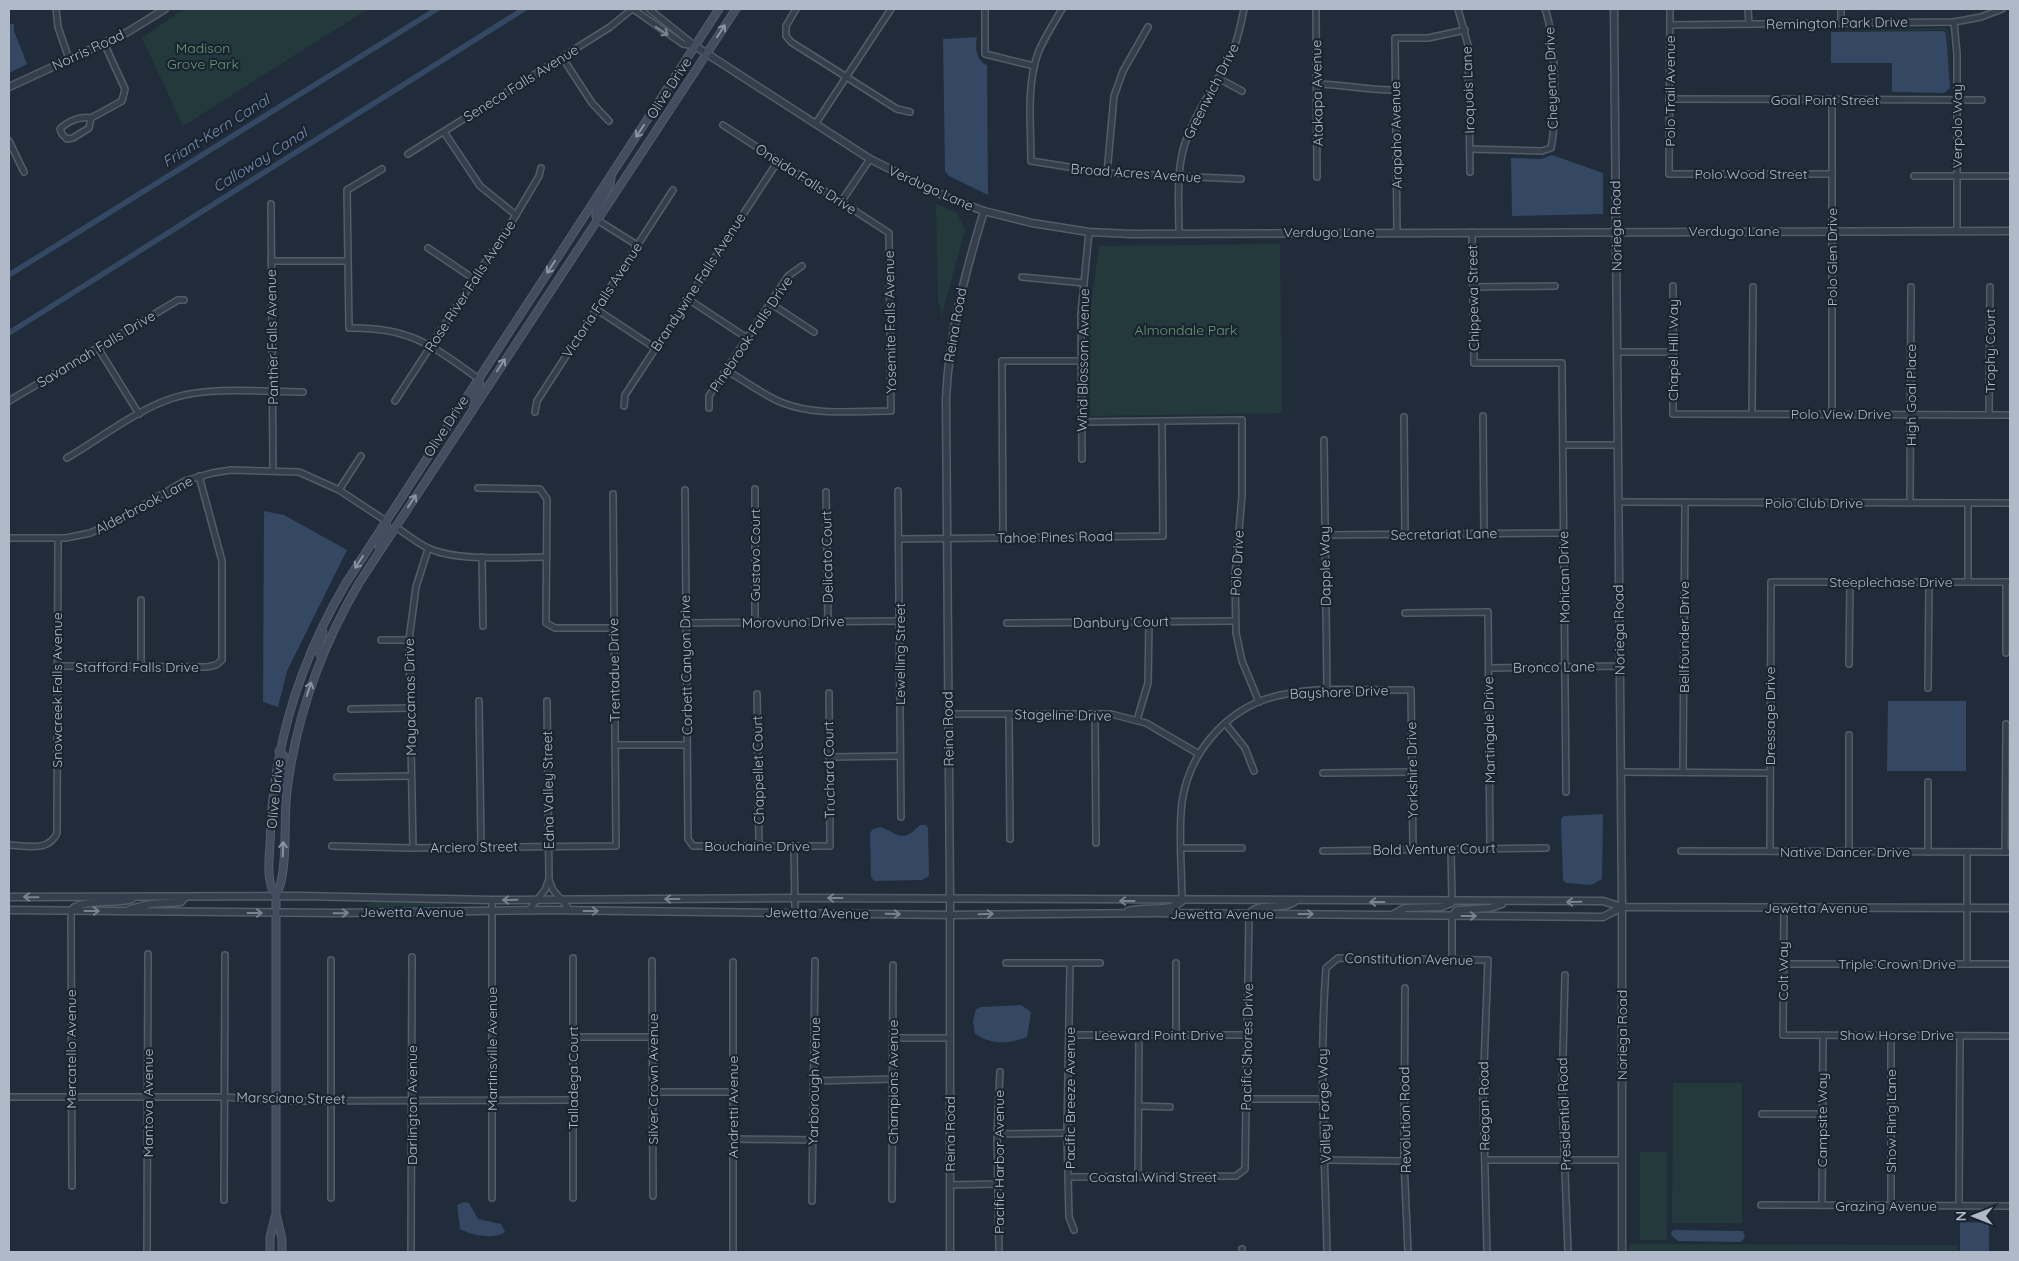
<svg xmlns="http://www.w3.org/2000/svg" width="2019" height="1261" font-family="Quicksand,sans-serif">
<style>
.green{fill:#23393c}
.water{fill:#344763}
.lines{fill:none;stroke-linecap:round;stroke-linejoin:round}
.canal{stroke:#344763;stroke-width:5.5}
.minor-casing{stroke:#535c69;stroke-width:8}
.tertiary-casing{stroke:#535c69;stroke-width:9}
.secondary-casing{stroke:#535c69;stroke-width:9}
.minor{stroke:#353e4c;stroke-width:5}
.tertiary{stroke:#353e4c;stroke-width:6}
.secondary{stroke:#434d5f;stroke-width:7}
.oneway{stroke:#798290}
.oneway2{stroke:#8a93a3}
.labels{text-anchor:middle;stroke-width:4.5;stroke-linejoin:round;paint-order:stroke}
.street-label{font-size:14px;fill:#b0b9c7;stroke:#1a2330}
.park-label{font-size:14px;fill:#669a73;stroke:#1a2330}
.water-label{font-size:15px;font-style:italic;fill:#768eb1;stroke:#1a2330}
</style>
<rect width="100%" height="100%" fill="#212c3b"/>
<g class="green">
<polygon points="184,9 368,9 183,126 142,38"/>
<polygon points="1944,28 1949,32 1951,88 1947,32 1944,30 1831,31"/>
<polygon points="936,204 957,213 965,230 941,318 940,305 938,304"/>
<polygon points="1280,244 1282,413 1090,416 1089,321 1099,246"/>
<polygon points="372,902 441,903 447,906 361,907"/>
<polygon points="1673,1083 1742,1083 1742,1223 1672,1223"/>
<rect x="1640" y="1152" width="27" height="88"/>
<polygon points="1629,1244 1957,1245 1957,1252 1629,1252"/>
</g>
<g class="water">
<polygon points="9,24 14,24 14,31 27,64 9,73"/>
<polygon points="1943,31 1946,33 1950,88 1944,93 1892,92 1892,63 1831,63 1831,32"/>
<path d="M977,37C975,47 976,61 987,65L988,195L949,176L945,171L943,39Z"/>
<polygon points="1552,155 1603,173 1603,214 1512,216 1511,158 1541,159"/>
<polygon points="264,511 284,515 347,550 287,671 278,707 263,702"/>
<polygon points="1888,701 1966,701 1966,771 1887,771"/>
<polygon points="1603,814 1602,879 1591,885 1566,883 1563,880 1561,819 1564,816"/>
<path d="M920,825H926L928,828L929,876L922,880L874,881L871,877L870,833L873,829L880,827C897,832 901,845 920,825Z"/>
<path d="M1021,1005L1031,1012L1027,1037C1009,1044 992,1045 975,1034L973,1021L976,1009L981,1007Z"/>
<path d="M464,1202L469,1203L478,1219L501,1224L505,1232C494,1240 471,1235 460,1229L457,1205Z"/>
<polygon points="1960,1222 1989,1223 1989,1252 1960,1252"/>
<polygon points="1675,1230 1743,1231 1745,1237 1741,1242 1678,1241 1671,1235 1672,1231"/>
</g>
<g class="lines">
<g class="canal">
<polyline points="9,275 437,9"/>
<polyline points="9,333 524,9"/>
</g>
<defs>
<g id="minor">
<polyline points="56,9 58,27 69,59"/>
<polyline points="633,9 683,44 695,46"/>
<polyline points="649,9 694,45"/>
<polyline points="796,9 786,26 786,36 791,42 897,109 910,112"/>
<polyline points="985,9 985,54 1034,66"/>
<path d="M1062,9C1054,23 1044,38 1038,53C1026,87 1031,126 1031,161L1107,173L1241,179"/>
<polyline points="1316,9 1317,177"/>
<polyline points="1458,9 1468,45 1470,172"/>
<polyline points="1670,9 1669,174 1832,174"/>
<polyline points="1748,9 1749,24"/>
<polyline points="1841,9 1841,23"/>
<polyline points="1954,22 1957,54 1957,231"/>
<polyline points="1670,25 1954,22 1981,17 2002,9"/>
<polyline points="562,57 592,103 609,121"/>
<polyline points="1218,78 1242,91"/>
<path d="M1316,84C1343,84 1369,91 1396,90"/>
<polyline points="1669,99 1982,100"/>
<path d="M91,118L89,128L73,138L67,139L62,134L60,129C68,121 80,116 91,118L122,101L125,89L104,43"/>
<polyline points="816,123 891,9"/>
<path d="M723,125L889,233L891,411C855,411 816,416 783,403C763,395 745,381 726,370"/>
<polyline points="444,132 480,186 516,215"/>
<polyline points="9,141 24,172"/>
<path d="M1470,149L1542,151L1551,148C1557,118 1556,38 1545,9"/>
<polyline points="408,154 610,27 632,9"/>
<path d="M382,169L347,190L349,328C410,327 431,345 479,379"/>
<polyline points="1107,173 1114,96 1123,71 1148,27"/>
<polyline points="1914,176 2010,176"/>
<polyline points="841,202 870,159"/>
<polyline points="271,204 273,470"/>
<polyline points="597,220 637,245"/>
<polyline points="1397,232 1395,38 1428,38 1465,30"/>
<polyline points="1472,232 1474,363 1562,363 1566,792"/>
<path d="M1179,234C1179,201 1175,166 1188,135C1199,106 1219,81 1232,53C1238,39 1241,24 1244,9"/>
<polyline points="428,248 474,279"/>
<polyline points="271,261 348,261"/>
<polyline points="1022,277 1084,283"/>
<polyline points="1673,286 1673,414 2010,415"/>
<polyline points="1473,287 1555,286"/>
<polyline points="688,299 747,338"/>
<polyline points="770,303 814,332"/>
<polyline points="596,309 655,348"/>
<polyline points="98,348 139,414"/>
<polyline points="1617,352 1673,352"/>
<polyline points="9,401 178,300 184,300"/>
<polyline points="395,401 516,215 539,176 541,168"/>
<polyline points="624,406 625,395 778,161"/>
<polyline points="709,408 709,396 788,276 802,266"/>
<polyline points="535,412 537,401 673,190"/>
<polyline points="1752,414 1753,287"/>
<polyline points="1832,414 1832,100"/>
<polyline points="1989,415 1990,287"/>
<polyline points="1483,416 1484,534"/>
<polyline points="1404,417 1405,534"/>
<polyline points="1082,422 1242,420 1242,496 1235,576 1236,633 1242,661 1259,702"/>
<polyline points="1324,440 1327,691"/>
<polyline points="1563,445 1618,445"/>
<path d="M67,458C101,438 136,410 173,398C211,386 263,392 303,392"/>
<polyline points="1082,459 1081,314 1089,232"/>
<polyline points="478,488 540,489 547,499 546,623 555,628 614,628"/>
<polyline points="755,489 755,622"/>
<polyline points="339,490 361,456"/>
<polyline points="685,490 688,839 693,846 830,846 829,693"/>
<polyline points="898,491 901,817"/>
<polyline points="826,492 828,621"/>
<polyline points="1618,502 2009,503"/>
<polyline points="1910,503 1911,287"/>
<path d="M396,527C406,534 417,543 428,548C458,562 513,557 546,557"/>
<polyline points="1325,535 1564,533"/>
<polyline points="9,538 66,538 90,533 111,524 185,481 212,473 231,470 299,472 339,490 386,521"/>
<polyline points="1003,538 1002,361 1081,361"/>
<polyline points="899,539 1163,536 1162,421"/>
<polyline points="482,557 483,626"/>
<polyline points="1968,582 1968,503"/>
<polyline points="141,600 141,667"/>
<polyline points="1405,613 1488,612 1490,849"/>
<polyline points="686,623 899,621"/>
<polyline points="1007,623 1235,621"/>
<polyline points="381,640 409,640"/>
<polyline points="2006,653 2006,582"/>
<polyline points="1849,664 1850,582"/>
<polyline points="58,666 207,667 216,665 222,660 222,561 199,476"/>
<polyline points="1489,668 1620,666"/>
<polyline points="1928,688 1929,582"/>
<polyline points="757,694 759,847"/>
<polyline points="479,701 481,847"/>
<polyline points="351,709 411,708"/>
<polyline points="1095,713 1096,843"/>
<polyline points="948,714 1111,714 1146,723 1199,754"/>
<polyline points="1009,714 1010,839"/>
<polyline points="1137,720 1148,683 1149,622"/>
<polyline points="1225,723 1245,748 1254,771"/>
<polyline points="615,745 687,745"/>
<polyline points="829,757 900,756"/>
<polyline points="1621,772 1770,773"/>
<polyline points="1683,772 1685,502"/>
<polyline points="1323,773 1412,772"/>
<polyline points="337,777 411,776"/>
<path d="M9,845C27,846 49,852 57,833L58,538"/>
<polyline points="332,846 409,848 616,846 613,494"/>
<polyline points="794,846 795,912"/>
<polyline points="413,848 409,640 416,587 428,549"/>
<polyline points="1181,848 1242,848"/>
<polyline points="1451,849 1452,902"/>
<polyline points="1323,851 1546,848"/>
<polyline points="1681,851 2010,852"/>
<polyline points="1770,851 1771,582 2010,582"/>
<polyline points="1849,852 1849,735"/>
<polyline points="1928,852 1928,782"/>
<polyline points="2005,852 2006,724"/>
<polyline points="549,880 553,890 571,911"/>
<path d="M1182,901C1182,869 1178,834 1182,802C1190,748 1232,703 1286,694C1325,686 1372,691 1411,690L1413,849"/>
<polyline points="1784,908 1783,1035 2010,1036"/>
<polyline points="71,911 72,1186"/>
<polyline points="528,911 545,890 549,879 547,701"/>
<polyline points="1452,960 1452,916"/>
<polyline points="652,961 653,1196"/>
<polyline points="1006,963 1100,963"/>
<polyline points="1176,963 1176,1035"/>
<polyline points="1070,964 1067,1133 1069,1217 1074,1230"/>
<polyline points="1783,964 2010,964"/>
<polyline points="1967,964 1967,852"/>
<polyline points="1565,975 1562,1092 1568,1252"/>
<polyline points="1405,988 1404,1161 1408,1252"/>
<polyline points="1070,1035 1248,1035"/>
<polyline points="573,1037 653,1037"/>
<polyline points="894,1038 950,1038"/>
<polyline points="814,1081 893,1079"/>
<polyline points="653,1092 733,1092"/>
<polyline points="9,1097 224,1097 283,1101 573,1100"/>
<polyline points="1247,1099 1321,1099"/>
<polyline points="1139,1106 1170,1107"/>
<polyline points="1762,1114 1822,1114"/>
<polyline points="997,1134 1067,1133"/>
<polyline points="733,1139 813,1140"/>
<polyline points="1326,1160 1404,1161"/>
<polyline points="1485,1160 1622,1160"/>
<polyline points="1069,1177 1236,1176 1245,1169 1249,914"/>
<polyline points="1138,1177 1139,1035"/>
<polyline points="950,1185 997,1184"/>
<polyline points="331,1198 331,960"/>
<polyline points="492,1198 492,900"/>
<polyline points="573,1198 573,958"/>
<polyline points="892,1199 893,965"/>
<polyline points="224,1200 225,955"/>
<polyline points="812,1201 815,961"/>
<polyline points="1761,1205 2010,1206"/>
<polyline points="1822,1205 1823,1035"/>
<polyline points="1891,1206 1891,1035"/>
<polyline points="1959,1206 1960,1036"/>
<polyline points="147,1252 148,954"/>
<polyline points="411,1252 412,957"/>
<polyline points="733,1252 733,962"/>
<polyline points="999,1252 997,1134 1000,1072"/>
<polyline points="1242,1252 1242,1249"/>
<path d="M1327,1252C1325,1157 1319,1063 1326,968L1338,958L1488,960L1483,1093L1487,1252"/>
</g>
<g id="tertiary">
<polyline points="1614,9 1622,907 1622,1252"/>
<polyline points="695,46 870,159 948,198 984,211 1032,223 1089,232 1132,234 2010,231"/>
<polyline points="9,87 126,33 165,9"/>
<polyline points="9,897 300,896 492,900 794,898 1603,901 1622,907 2010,908"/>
<polyline points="130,909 150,904 181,902 185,897"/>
<polyline points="9,910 336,913 551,910 950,915 1158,913 1603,917 1622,907"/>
<path d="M71,911C79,898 116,905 132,899"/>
<path d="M1128,911C1145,906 1169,913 1182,901"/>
<path d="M1249,914C1259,901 1281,911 1294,902"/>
<polyline points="1394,914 1405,908 1441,907 1451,903"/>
<polyline points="1452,916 1457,910 1490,908 1502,904"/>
<path d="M950,1252V899L946,399C949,333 965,273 984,211"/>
</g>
<g id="secondary">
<path d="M597,220C591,206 612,191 611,176"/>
<polyline points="472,403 480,385 479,380"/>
<polyline points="379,547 387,527 386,522"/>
<polyline points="321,657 318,649 323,632"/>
<polyline points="279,751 284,756 284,783"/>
<path d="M276,896C266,881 269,862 270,844C272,750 298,664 346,583L719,9"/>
<polyline points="270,1252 270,1237 275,1217"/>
<path d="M282,1252V1239L276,1214V896C289,871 283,821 287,791C296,716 321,648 359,583L736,9"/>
</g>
</defs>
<use href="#minor" class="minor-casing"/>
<use href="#tertiary" class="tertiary-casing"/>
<use href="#secondary" class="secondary-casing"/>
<use href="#minor" class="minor"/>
<use href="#tertiary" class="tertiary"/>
<use href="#secondary" class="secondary"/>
</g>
<defs><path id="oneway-shaft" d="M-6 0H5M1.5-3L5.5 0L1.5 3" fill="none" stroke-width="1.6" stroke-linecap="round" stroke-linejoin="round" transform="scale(1.25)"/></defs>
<g class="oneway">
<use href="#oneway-shaft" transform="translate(662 31) rotate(34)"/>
<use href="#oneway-shaft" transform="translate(31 897) rotate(-179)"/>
<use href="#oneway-shaft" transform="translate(835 898) rotate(-180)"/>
<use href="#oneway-shaft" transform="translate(672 899) rotate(180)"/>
<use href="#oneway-shaft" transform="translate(510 900) rotate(179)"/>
<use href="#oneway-shaft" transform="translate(1127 901) rotate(-180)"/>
<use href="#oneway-shaft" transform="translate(1377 902) rotate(-180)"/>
<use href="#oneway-shaft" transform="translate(1574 902) rotate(179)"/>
<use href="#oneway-shaft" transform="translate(92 911)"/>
<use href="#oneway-shaft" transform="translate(591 911)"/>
<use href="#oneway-shaft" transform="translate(255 913)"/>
<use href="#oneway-shaft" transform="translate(341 913) rotate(-1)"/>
<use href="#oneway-shaft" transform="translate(893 914) rotate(1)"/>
<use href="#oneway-shaft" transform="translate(986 914) rotate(-2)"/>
<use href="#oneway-shaft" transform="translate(1306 914)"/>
<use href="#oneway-shaft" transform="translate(1469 916)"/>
</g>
<g class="oneway2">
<use href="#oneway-shaft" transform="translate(721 31) rotate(-57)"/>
<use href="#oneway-shaft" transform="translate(640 131) rotate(123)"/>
<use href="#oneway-shaft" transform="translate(551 267) rotate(123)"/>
<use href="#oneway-shaft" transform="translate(501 365) rotate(-57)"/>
<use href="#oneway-shaft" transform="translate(412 501) rotate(-57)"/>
<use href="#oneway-shaft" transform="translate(359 562) rotate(123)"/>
<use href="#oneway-shaft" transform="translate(309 689) rotate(-72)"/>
<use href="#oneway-shaft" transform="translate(283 849) rotate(-88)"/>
</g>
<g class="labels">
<g class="street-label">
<text transform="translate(1837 23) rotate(-1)" y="5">Remington Park Drive</text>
<text transform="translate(88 50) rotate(-25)" y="5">Norris Road</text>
<text transform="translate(1551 78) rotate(-92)" y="5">Cheyenne Drive</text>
<text transform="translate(521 83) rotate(-32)" y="5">Seneca Falls Avenue</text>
<text transform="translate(669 88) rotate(-57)" y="5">Olive Drive</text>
<text transform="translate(1468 90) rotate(-92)" y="5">Iroquois Lane</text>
<text transform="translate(1211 91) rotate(-63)" y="5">Greenwich Drive</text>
<text transform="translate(1670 91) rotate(-90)" y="5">Polo Trail Avenue</text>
<text transform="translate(1317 93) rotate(-91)" y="5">Atakapa Avenue</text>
<text x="1825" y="105">Goal Point Street</text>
<text transform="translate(1957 126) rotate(-90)" y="5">Verpolo Way</text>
<text transform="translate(1396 135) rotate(-91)" y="5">Arapaho Avenue</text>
<text transform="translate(1136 173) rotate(4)" y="5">Broad Acres Avenue</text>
<text x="1751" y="179">Polo Wood Street</text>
<text transform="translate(806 179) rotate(33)" y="5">Oneida Falls Drive</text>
<text transform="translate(931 188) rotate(24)" y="5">Verdugo Lane</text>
<text transform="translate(1616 226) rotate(-91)" y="5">Noriega Road</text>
<text x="1734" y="236">Verdugo Lane</text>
<text x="1329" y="237">Verdugo Lane</text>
<text transform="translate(1832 257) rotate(-90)" y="5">Polo Glen Drive</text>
<text transform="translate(698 282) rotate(-57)" y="5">Brandywine Falls Avenue</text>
<text transform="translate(470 286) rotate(-57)" y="5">Rose River Falls Avenue</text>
<text transform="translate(1473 298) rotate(-91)" y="5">Chippewa Street</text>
<text transform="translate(602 300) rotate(-57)" y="5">Victoria Falls Avenue</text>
<text transform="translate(890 322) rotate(-91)" y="5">Yosemite Falls Avenue</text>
<text transform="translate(955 325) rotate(-80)" y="5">Reina Road</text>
<text transform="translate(751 334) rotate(-56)" y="5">Pinebrook Falls Drive</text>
<text transform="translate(272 337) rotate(-91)" y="5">Panther Falls Avenue</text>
<text transform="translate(96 349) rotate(-31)" y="5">Savannah Falls Drive</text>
<text transform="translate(1673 350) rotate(-90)" y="5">Chapel Hill Way</text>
<text transform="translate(1990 351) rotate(-90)" y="5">Trophy Court</text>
<text transform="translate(1083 360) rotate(-89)" y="5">Wind Blossom Avenue</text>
<text transform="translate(1911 395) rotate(-90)" y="5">High Goal Place</text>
<text x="1841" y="419">Polo View Drive</text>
<text transform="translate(446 426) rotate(-57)" y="5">Olive Drive</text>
<text x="1814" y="508">Polo Club Drive</text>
<text transform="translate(144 505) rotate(-28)" y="5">Alderbrook Lane</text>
<text transform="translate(1444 534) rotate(-1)" y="5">Secretariat Lane</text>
<text transform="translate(1055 537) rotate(-1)" y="5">Tahoe Pines Road</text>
<text transform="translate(755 555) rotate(-90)" y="5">Gustavo Court</text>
<text transform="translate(827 557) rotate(-91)" y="5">Delicato Court</text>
<text transform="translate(1237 563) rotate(-87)" y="5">Polo Drive</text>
<text transform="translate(1325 566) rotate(-91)" y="5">Dapple Way</text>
<text transform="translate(1564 577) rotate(-91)" y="5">Mohican Drive</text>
<text x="1891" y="587">Steeplechase Drive</text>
<text transform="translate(793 622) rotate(-1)" y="5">Morovuno Drive</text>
<text transform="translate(1121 622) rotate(-1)" y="5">Danbury Court</text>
<text transform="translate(1619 630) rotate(-91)" y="5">Noriega Road</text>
<text transform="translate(1684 637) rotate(-90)" y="5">Bellfounder Drive</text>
<text transform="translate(900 654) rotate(-90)" y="5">Lewelling Street</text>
<text transform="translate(686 665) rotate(-91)" y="5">Corbett Canyon Drive</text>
<text x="137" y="672">Stafford Falls Drive</text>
<text transform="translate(1554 667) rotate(-1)" y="5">Bronco Lane</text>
<text transform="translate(614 670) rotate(-91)" y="5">Trentadue Drive</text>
<text transform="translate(57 690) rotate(-90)" y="5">Snowcreek Falls Avenue</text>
<text transform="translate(1339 692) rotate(-2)" y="5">Bayshore Drive</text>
<text transform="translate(410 697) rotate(-91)" y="5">Mayacamas Drive</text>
<text transform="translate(1063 715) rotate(1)" y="5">Stageline Drive</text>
<text transform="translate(1770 716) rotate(-90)" y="5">Dressage Drive</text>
<text transform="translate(948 729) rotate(-91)" y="5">Reina Road</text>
<text transform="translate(1489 730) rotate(-91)" y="5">Martingale Drive</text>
<text transform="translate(758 770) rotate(-91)" y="5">Chappellet Court</text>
<text transform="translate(829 770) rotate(-91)" y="5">Truchard Court</text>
<text transform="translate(1412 770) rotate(-91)" y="5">Yorkshire Drive</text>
<text transform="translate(548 790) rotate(-91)" y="5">Edna Valley Street</text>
<text transform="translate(275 794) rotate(-84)" y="5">Olive Drive</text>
<text x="757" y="851">Bouchaine Drive</text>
<text transform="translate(474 847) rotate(-1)" y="5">Arciero Street</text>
<text transform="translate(1434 849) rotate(-1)" y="5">Bold Venture Court</text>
<text x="1845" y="857">Native Dancer Drive</text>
<text x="1816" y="913">Jewetta Avenue</text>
<text x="412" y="917">Jewetta Avenue</text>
<text transform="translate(817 913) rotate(1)" y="5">Jewetta Avenue</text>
<text x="1222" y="919">Jewetta Avenue</text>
<text transform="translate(1409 959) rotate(1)" y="5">Constitution Avenue</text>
<text x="1897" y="969">Triple Crown Drive</text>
<text transform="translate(1783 971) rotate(-90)" y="5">Colt Way</text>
<text x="1159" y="1040">Leeward Point Drive</text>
<text transform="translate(1622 1035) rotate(-90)" y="5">Noriega Road</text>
<text x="1897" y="1040">Show Horse Drive</text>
<text transform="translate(1247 1047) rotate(-89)" y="5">Pacific Shores Drive</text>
<text transform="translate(71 1049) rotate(-90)" y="5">Mercatello Avenue</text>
<text transform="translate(492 1049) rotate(-90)" y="5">Martinsville Avenue</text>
<text transform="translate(573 1078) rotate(-90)" y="5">Talladega Court</text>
<text transform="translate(653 1079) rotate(-90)" y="5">Silver Crown Avenue</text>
<text transform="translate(814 1081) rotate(-89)" y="5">Yarborough Avenue</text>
<text transform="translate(893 1082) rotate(-90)" y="5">Champions Avenue</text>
<text transform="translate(291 1098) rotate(1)" y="5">Marsciano Street</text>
<text transform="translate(1070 1098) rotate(-90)" y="5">Pacific Breeze Avenue</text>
<text transform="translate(148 1103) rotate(-90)" y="5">Mantova Avenue</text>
<text transform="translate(412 1105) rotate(-90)" y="5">Darlington Avenue</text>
<text transform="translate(1324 1106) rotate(-92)" y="5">Valley Forge Way</text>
<text transform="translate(1484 1106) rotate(-91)" y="5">Reagan Road</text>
<text transform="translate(733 1107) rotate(-90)" y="5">Andretti Avenue</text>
<text transform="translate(1564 1114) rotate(-92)" y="5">Presidential Road</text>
<text transform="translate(1405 1120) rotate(-91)" y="5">Revolution Road</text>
<text transform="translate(1822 1120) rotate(-90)" y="5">Campsite Way</text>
<text transform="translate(1891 1121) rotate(-90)" y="5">Show Ring Lane</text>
<text transform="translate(950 1134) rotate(-90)" y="5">Reina Road</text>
<text transform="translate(999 1162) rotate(-90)" y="5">Pacific Harbor Avenue</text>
<text x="1153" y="1182">Coastal Wind Street</text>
<text x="1886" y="1211">Grazing Avenue</text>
</g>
<g class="park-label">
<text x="203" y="53">Madison<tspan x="203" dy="16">Grove Park</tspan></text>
<text x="1186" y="335">Almondale Park</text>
</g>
<g class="water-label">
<text transform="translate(216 131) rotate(-32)" y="5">Friant-Kern Canal</text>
<text transform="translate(260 160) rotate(-32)" y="5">Calloway Canal</text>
</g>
</g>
<rect width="2019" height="1261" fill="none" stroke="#b0b9c7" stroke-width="20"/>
<g transform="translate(1974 1216) rotate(270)" stroke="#1a2330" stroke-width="4" paint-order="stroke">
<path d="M0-4L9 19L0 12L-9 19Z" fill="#b0b9c7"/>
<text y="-8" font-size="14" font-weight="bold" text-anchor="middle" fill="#b0b9c7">N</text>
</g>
</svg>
